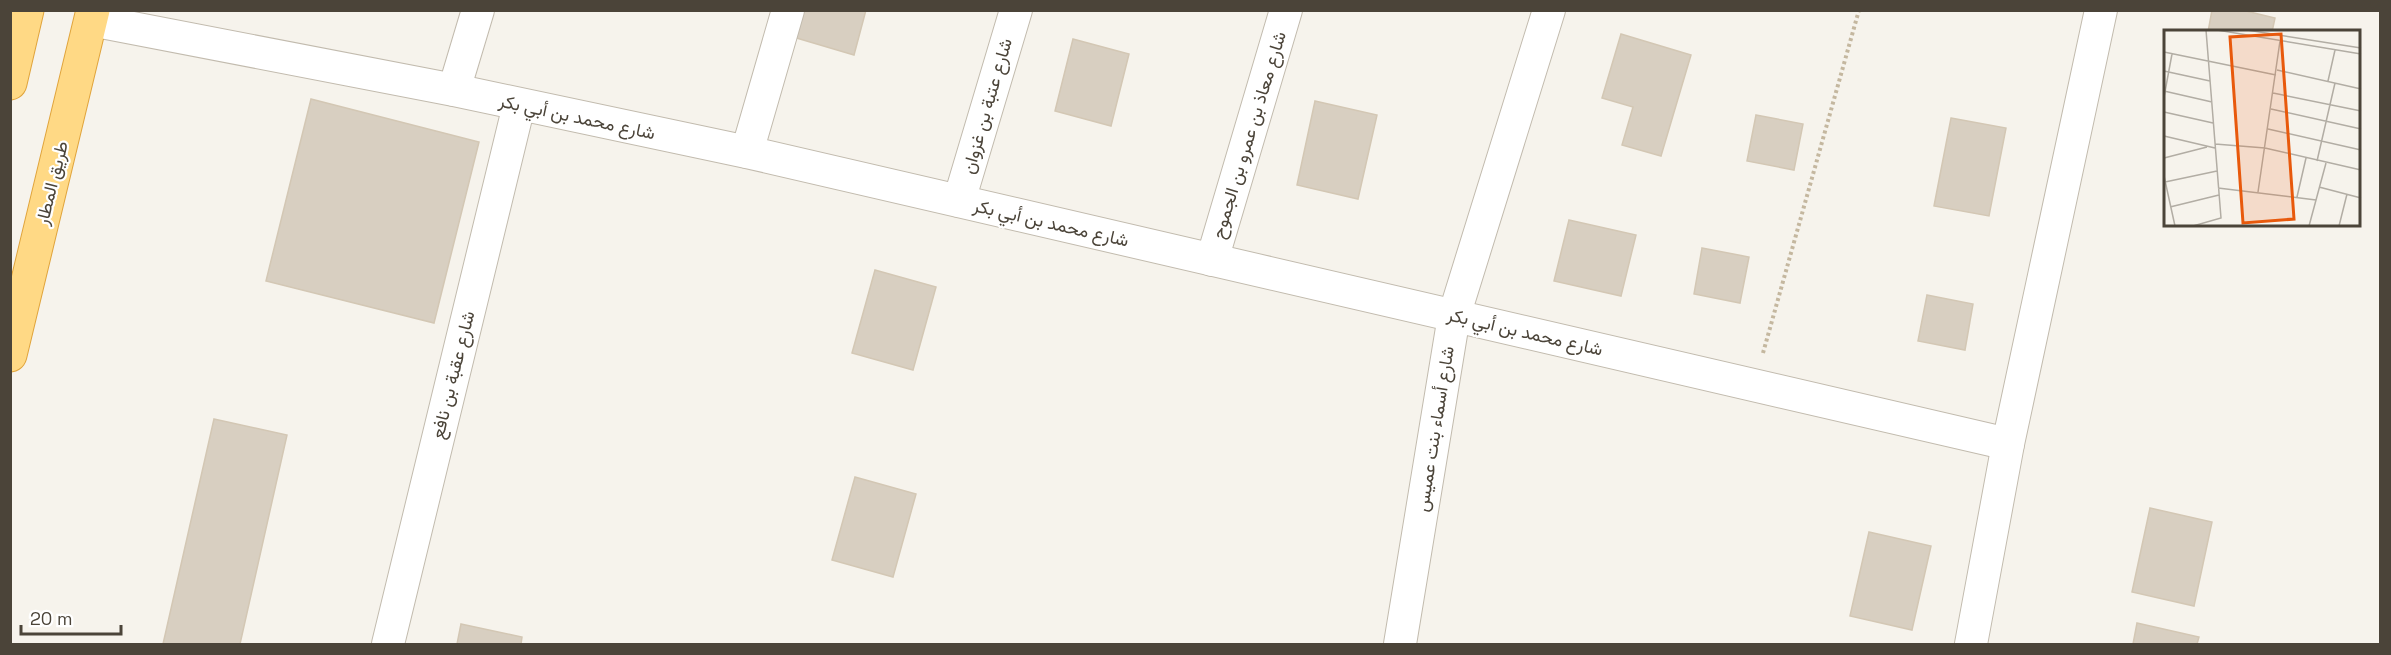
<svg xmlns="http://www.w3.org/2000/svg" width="2391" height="655" font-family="'Space Grotesk',Vazirmatn,sans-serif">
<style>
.building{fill:#d8cfc1;stroke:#d3c7b4;stroke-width:1.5}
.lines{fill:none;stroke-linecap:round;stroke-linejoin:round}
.minor-casing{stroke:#c2bbae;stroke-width:34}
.trunk-casing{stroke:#e0a43c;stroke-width:35}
.path{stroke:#c4b79f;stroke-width:4;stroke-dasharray:3 3;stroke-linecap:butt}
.minor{stroke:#fff;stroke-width:32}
.trunk{stroke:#ffd985;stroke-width:33}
.labels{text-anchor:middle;stroke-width:4.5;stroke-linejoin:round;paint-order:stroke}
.street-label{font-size:18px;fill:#4b4439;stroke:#fff}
.inset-road{fill:none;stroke:#b2ada4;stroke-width:1.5}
.view{fill:#e8590c;fill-opacity:0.15;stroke:#e8590c;stroke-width:3}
.inset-edge{fill:none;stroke:#4b4439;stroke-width:3}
</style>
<rect width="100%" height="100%" fill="#f6f3ec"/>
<g class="building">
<polygon points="801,10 866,10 854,55 793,37"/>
<polygon points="2212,10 2242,10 2275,18 2272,32 2208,32"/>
<polygon points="1621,34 1691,55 1661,156 1622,145 1633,107 1602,98"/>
<polygon points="1073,39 1129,54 1111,126 1055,111"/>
<polygon points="311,99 479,142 434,323 266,281"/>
<polygon points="1315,101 1377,115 1358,199 1297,185"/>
<polygon points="1756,115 1803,124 1794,170 1747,161"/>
<polygon points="1951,118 2006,128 1989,216 1934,206"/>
<polygon points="1569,220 1636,235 1621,296 1554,281"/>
<polygon points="1702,248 1749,257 1740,303 1694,294"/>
<polygon points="875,270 936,287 913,370 852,353"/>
<polygon points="1927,295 1973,304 1965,350 1918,341"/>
<polygon points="214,419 287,435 240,644 163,644"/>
<polygon points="855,477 916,494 893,577 832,560"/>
<polygon points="2150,508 2212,522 2194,606 2132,592"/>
<polygon points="1869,532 1931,546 1912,630 1850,616"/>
<polygon points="2137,623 2199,637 2197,644 2133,644"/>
<polygon points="461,624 522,637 521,644 457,644"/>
</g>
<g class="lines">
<defs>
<g id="minor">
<polyline points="91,20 454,90 747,152 2008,444"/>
<polyline points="454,90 478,10"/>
<polyline points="747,152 788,10"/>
<polyline points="959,201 1016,10"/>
<polyline points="1212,260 1286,10"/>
<polyline points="388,644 519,105"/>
<polyline points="1400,644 1454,316 1549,10"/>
<polyline points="1971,644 2008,444 2101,10"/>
</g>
<g id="trunk">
<polyline points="10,83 27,10"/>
<polyline points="10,355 93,10"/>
</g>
</defs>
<use href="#minor" class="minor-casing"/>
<use href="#trunk" class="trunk-casing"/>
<polyline class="path" points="1763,353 1859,10"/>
<use href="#minor" class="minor"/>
<use href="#trunk" class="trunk"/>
</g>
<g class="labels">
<g class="street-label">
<text transform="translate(987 106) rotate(-74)" y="6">شارع عتبة بن غزوان</text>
<text transform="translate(577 117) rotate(12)" y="6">شارع محمد بن أبي بكر</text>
<text transform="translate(1249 135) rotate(-73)" y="6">شارع معاذ بن عمرو بن الجموح</text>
<text transform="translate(52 183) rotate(-76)" y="6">طريق المطار</text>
<text transform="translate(1051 223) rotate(13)" y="6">شارع محمد بن أبي بكر</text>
<text transform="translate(1525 332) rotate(13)" y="6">شارع محمد بن أبي بكر</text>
<text transform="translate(453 375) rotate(-76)" y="6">شارع عقبة بن نافع</text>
<text transform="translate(1435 429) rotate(-81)" y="6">شارع أسماء بنت عميس</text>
</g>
</g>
<g transform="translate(2164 30)">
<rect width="196" height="196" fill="#f6f3ec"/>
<path class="inset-road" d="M53,0L197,24M83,0L197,18M0,22L112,45M113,40L197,59M0,41L46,51M164,51L171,20M0,61L48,72M109,63L197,81M0,67L8,24M107,79L197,99M0,82L49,93M104,99L197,120M0,106L51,118M51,114L101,118L197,140M0,128L43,117M153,131L171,53M0,146L11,196M1,152L53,141M155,157L197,168M54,158L152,170M94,162L116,11M133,167L142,128M6,177L55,165M29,196L57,188L42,0M145,196L162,133M175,196L183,164"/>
<path class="view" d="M117,4L130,189L79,193L66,7Z"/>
<rect width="196" height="196" class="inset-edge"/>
</g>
<rect width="2391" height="655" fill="none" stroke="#4b4439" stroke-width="24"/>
<path d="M21 625v9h100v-9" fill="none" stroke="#4b4439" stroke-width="3"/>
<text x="30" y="625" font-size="18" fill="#4b4439" stroke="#ffffff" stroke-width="4.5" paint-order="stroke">20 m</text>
</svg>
